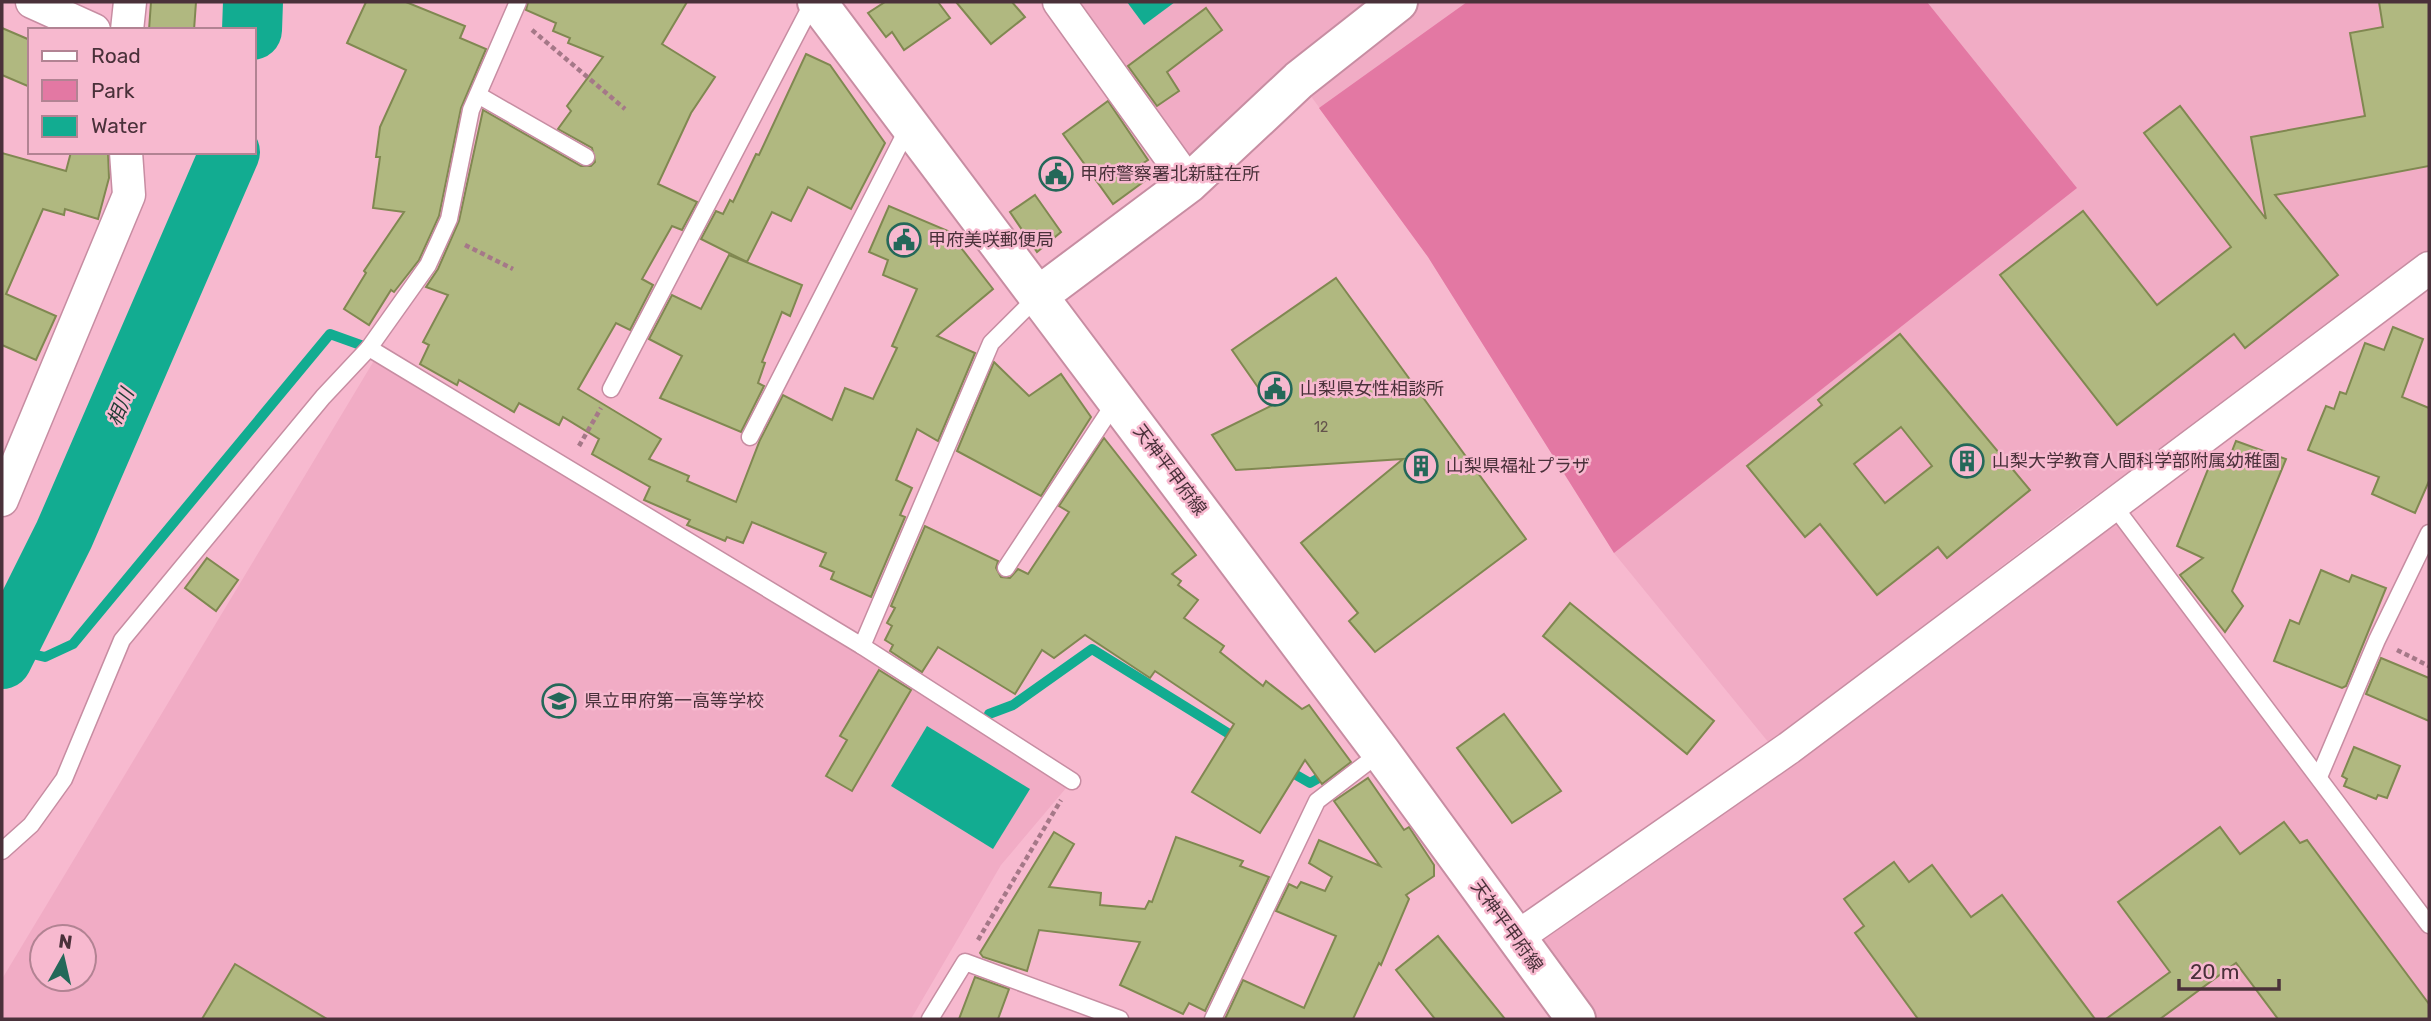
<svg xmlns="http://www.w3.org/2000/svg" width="2431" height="1021" font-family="Rubik,'Noto Sans JP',sans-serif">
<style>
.built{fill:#f1acc5;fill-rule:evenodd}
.green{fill:#e378a3}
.water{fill:#12ac91}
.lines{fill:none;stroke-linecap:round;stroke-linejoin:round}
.stream{stroke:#12ac91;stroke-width:10}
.river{stroke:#12ac91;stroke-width:60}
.building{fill:#b0b880;stroke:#808851;stroke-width:2;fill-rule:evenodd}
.lane-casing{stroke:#c78da2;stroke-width:19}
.street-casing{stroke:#c78da2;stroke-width:35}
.secondary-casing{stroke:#c78da2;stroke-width:42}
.path{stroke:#a57888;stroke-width:4.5;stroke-dasharray:5 3.5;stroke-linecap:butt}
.lane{stroke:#fff;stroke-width:16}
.street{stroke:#fff;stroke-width:32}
.secondary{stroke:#fff;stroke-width:38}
.labels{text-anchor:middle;stroke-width:5;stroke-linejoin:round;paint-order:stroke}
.number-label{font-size:14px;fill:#64534c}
.poi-label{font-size:18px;fill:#4a313a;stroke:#f7b9cf;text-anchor:start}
.street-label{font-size:18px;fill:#4a313a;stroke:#f7b9cf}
.water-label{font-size:19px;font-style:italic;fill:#213d35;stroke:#f7b9cf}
</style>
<rect width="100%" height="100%" fill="#f7b9cf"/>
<g class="built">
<polygon points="1059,2 2429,2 2429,257 2074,511 1786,731 2114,506 2429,925 2429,1019 1576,1019 1516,938 1769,743 1614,553 1428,257 1305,88 1189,183"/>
<path d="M378,354L1072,781L1001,865L911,1019H2V979ZM42,937H84V979H42Z"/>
</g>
<polygon class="green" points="1467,2 1927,2 2077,188 1614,553 1428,257 1319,108"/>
<g class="water">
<polygon points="1127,2 1175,2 1144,25"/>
<polygon points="927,726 1030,789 993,849 891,786"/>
</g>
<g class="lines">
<g class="stream">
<polyline points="7,648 45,657 73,644 330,334 369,348"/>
<polyline points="989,714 1013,705 1092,649 1239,740"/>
<polyline points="1284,768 1310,783 1326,774"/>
</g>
<g class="river">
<polyline points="252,30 253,2"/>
<polyline points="2,659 64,535 230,152"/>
</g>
</g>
<g class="building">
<polygon points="151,2 196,2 194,30 149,30"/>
<polygon points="366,2 406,2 465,26 460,38 486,49 461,108 439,216 419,260 394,292 391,290 369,325 344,309 366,273 364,271 404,212 373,208 380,157 376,157 380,127 406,70 347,43"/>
<polygon points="528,2 687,2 662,44 715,77 691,113 658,184 697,202 682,230 672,226 642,279 653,285 630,330 616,323 578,389 661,439 649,459 689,476 687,481 736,502 760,440 783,395 832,420 845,388 873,399 897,348 892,346 917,289 883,275 888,260 869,252 889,206 948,231 993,289 937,336 975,353 938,441 917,429 896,480 912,488 900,515 905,517 871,597 831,579 834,572 820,566 826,553 752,522 743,543 727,537 725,541 687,525 690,520 644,500 650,487 592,454 599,439 563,417 559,425 519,403 514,412 459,380 457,385 420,364 429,345 423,342 448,295 426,287 438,269 459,221 483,110 581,166 591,166 595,162 592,148 558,129 571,111 567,106 603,57 568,43 570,38 553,31 556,23 526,10"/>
<polygon points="885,2 938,2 950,18 904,50 892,32 886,37 868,13"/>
<polygon points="956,2 1012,2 1025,17 991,44"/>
<polygon points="2379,2 2429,2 2429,166 2275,195 2338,275 2245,348 2234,334 2117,425 2000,275 2083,211 2157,305 2231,247 2144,133 2180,106 2266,219 2251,137 2365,116 2350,33 2383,27"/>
<polygon points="1206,8 1222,30 1167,72 1179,91 1157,106 1128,66"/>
<polygon points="2,28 30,40 30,87 2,75"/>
<polygon points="806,54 830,65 885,143 851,209 808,187 791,221 772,212 747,262 701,239 716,211 723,214 730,200 733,202 756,154 759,155"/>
<polygon points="1108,101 1148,160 1137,167 1146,180 1113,204 1063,134"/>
<polygon points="71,152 108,152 109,178 98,219 65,209 64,215 43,209 6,294 56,316 36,360 2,345 2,153 66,171"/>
<polygon points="1035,195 1061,232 1037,252 1010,212"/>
<polygon points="729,255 802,285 790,316 782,312 762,362 765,363 758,383 764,386 741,432 660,398 682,356 649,339 672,295 701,309"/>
<polygon points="1336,278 1526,539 1375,652 1349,621 1358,613 1301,543 1403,459 1236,470 1212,435 1271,406 1232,350"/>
<polygon points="2393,327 2423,339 2402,397 2429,408 2429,481 2415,513 2372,494 2379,477 2308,450 2326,406 2334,409 2340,392 2346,394 2365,343 2384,350"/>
<path d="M1900,334L2030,490L1947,558L1938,547L1877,595L1820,524L1805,537L1747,466L1822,405L1818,400ZM1901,427L1932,466L1885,503L1854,464Z"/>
<polygon points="994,362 1029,396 1061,374 1091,417 1041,496 957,451"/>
<polygon points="1104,438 1196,555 1172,574 1181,581 1178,585 1198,600 1184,618 1224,646 1220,652 1263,686 1266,681 1302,709 1309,705 1351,762 1322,784 1305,760 1260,833 1192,792 1234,724 1155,671 1150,678 1085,635 1054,658 1042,650 1015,694 938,647 922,672 890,651 893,645 885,640 892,626 887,623 895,608 891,606 925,526 998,561 996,568 1001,577 1010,578 1018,569 1028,574 1069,512 1059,506"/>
<polygon points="2236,441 2286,459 2232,591 2243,606 2225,632 2180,575 2203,558 2177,546 2213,457 2219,460 2222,453 2230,456"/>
<polygon points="207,558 238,580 216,611 185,588"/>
<polygon points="2321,570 2349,582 2352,575 2386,588 2346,686 2342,688 2274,661 2290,620 2299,624"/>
<polygon points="1570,603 1714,721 1687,754 1543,636"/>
<polygon points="2381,658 2429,678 2429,721 2366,694"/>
<polygon points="879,670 911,690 852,791 826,776 847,740 840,736"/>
<polygon points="1504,714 1561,791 1512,823 1457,748"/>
<polygon points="2354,747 2400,766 2387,798 2378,795 2376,799 2344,786 2347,779 2342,776"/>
<polygon points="1368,778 1404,830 1409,827 1434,865 1434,876 1406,895 1409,899 1381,965 1379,963 1353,1019 1225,1019 1243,980 1304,1008 1336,936 1276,911 1289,884 1297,888 1301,882 1325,891 1332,877 1309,863 1319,840 1380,866 1334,801"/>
<polygon points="2284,822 2300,843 2307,840 2429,1004 2429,1019 2278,1019 2236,963 2160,1019 2106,1019 2170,972 2118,902 2220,827 2240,854"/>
<polygon points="1054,832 1074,844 1049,887 1101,893 1100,905 1145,909 1149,901 1152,902 1176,837 1243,861 1240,866 1269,877 1205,1011 1189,1003 1183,1014 1120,985 1140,942 1039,930 1027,971 983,957 980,953"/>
<polygon points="1894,862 1909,882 1932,865 1971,917 2002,895 2095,1019 1918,1019 1855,933 1864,926 1844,899"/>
<polygon points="1438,936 1505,1019 1435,1019 1396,970"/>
<polygon points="235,964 327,1019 202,1019"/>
<polygon points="975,977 1009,989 998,1019 959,1019"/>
</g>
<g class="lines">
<defs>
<g id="lane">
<polyline points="478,95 586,157"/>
<polyline points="369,348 862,646 1072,781"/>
<polyline points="611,389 813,2"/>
<polyline points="750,437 908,128"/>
<polyline points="2114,506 2429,925"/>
<polyline points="1006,568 1116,401"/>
<polyline points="862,646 991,343 1038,296"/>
<polyline points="2319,777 2377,640 2429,533"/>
<polyline points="2,851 31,825 64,779 122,640 323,397 369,348 428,265 449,219 471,110 518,2"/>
<polyline points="930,1019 965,962 1120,1019"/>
<polyline points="1213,1019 1317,801 1381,752"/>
</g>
<g id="street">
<polyline points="32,2 94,30"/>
<polyline points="1059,2 1189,183"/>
<polyline points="127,30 130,2"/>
<polyline points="2,500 129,195 126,152"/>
<polyline points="1516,938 1789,748 2429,268"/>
</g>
<g id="secondary">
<polyline points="817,2 1038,296"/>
<polyline points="1398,2 1299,80 1189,183 1038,296 1381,752 1576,1019"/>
</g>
</defs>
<use href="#lane" class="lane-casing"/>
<use href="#street" class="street-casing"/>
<use href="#secondary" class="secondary-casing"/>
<g class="path">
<polyline points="532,30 625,109"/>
<polyline points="465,245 513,269"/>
<polyline points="579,446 601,408"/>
<polyline points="2397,650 2429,666"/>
<polyline points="978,940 1061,800"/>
</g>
<use href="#lane" class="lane"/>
<use href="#street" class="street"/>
<use href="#secondary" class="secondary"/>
</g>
<defs>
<symbol id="civic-ring" viewBox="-11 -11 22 22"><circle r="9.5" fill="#f7b9cf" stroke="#246859" stroke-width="1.5"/><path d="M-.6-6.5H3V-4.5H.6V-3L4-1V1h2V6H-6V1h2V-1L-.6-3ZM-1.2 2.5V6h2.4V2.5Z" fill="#246859"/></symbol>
<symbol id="building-ring" viewBox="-11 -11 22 22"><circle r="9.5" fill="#f7b9cf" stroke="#246859" stroke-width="1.5"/><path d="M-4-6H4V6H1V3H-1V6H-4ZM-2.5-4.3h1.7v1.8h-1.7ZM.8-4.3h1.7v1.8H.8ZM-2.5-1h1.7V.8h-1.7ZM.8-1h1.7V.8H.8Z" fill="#246859"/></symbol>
<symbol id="school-ring" viewBox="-11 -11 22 22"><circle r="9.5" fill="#f7b9cf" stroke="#246859" stroke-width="1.5"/><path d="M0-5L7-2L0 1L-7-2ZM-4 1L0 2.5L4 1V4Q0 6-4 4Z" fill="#246859"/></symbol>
</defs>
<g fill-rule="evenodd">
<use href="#civic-ring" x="1037" y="155" width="38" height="38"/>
<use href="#civic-ring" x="885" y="221" width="38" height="38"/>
<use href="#civic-ring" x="1256" y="370" width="38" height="38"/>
<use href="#building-ring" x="1948" y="442" width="38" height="38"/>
<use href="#building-ring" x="1402" y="447" width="38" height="38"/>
<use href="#school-ring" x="540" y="682" width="38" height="38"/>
</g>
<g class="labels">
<g class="number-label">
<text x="1321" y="432">12</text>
</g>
<g class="poi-label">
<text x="1080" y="180">甲府警察署北新駐在所</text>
<text x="928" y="246">甲府美咲郵便局</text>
<text x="1300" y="395">山梨県女性相談所</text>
<text x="1992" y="467">山梨大学教育人間科学部附属幼稚園</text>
<text x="1446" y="472">山梨県福祉プラザ</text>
<text x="584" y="707">県立甲府第一高等学校</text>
</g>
<g class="street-label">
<text transform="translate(1170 470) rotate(53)" y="6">天神平甲府線</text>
<text transform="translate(1507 926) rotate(54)" y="6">天神平甲府線</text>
</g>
<g class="water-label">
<text transform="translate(120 407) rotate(-67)" y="7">相川</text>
</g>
</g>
<rect width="2431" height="1021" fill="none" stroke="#4a313a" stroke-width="7"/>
<rect x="28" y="28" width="228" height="126" fill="#f7b9cf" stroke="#b28393" stroke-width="2"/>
<rect x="42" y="51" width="35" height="10" fill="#ffffff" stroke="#b28393" stroke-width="2"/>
<text x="91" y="63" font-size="21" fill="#4a313a">Road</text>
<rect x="42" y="80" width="35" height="21" fill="#e378a3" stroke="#b28393" stroke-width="2"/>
<text x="91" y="98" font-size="21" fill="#4a313a">Park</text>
<rect x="42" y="116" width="35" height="21" fill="#12ac91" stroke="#b28393" stroke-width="2"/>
<text x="91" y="133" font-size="21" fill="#4a313a">Water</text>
<g transform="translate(63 958) rotate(8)"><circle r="33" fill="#f7b9cf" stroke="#b28393" stroke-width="2"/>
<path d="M0-5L12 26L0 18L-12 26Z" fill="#246859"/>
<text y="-10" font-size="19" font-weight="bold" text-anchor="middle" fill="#4a313a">N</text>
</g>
<path d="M2179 979v10h100v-10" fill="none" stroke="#4a313a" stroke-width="3.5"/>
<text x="2190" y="979" font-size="21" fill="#4a313a" stroke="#f7b9cf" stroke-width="5" paint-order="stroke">20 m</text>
</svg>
